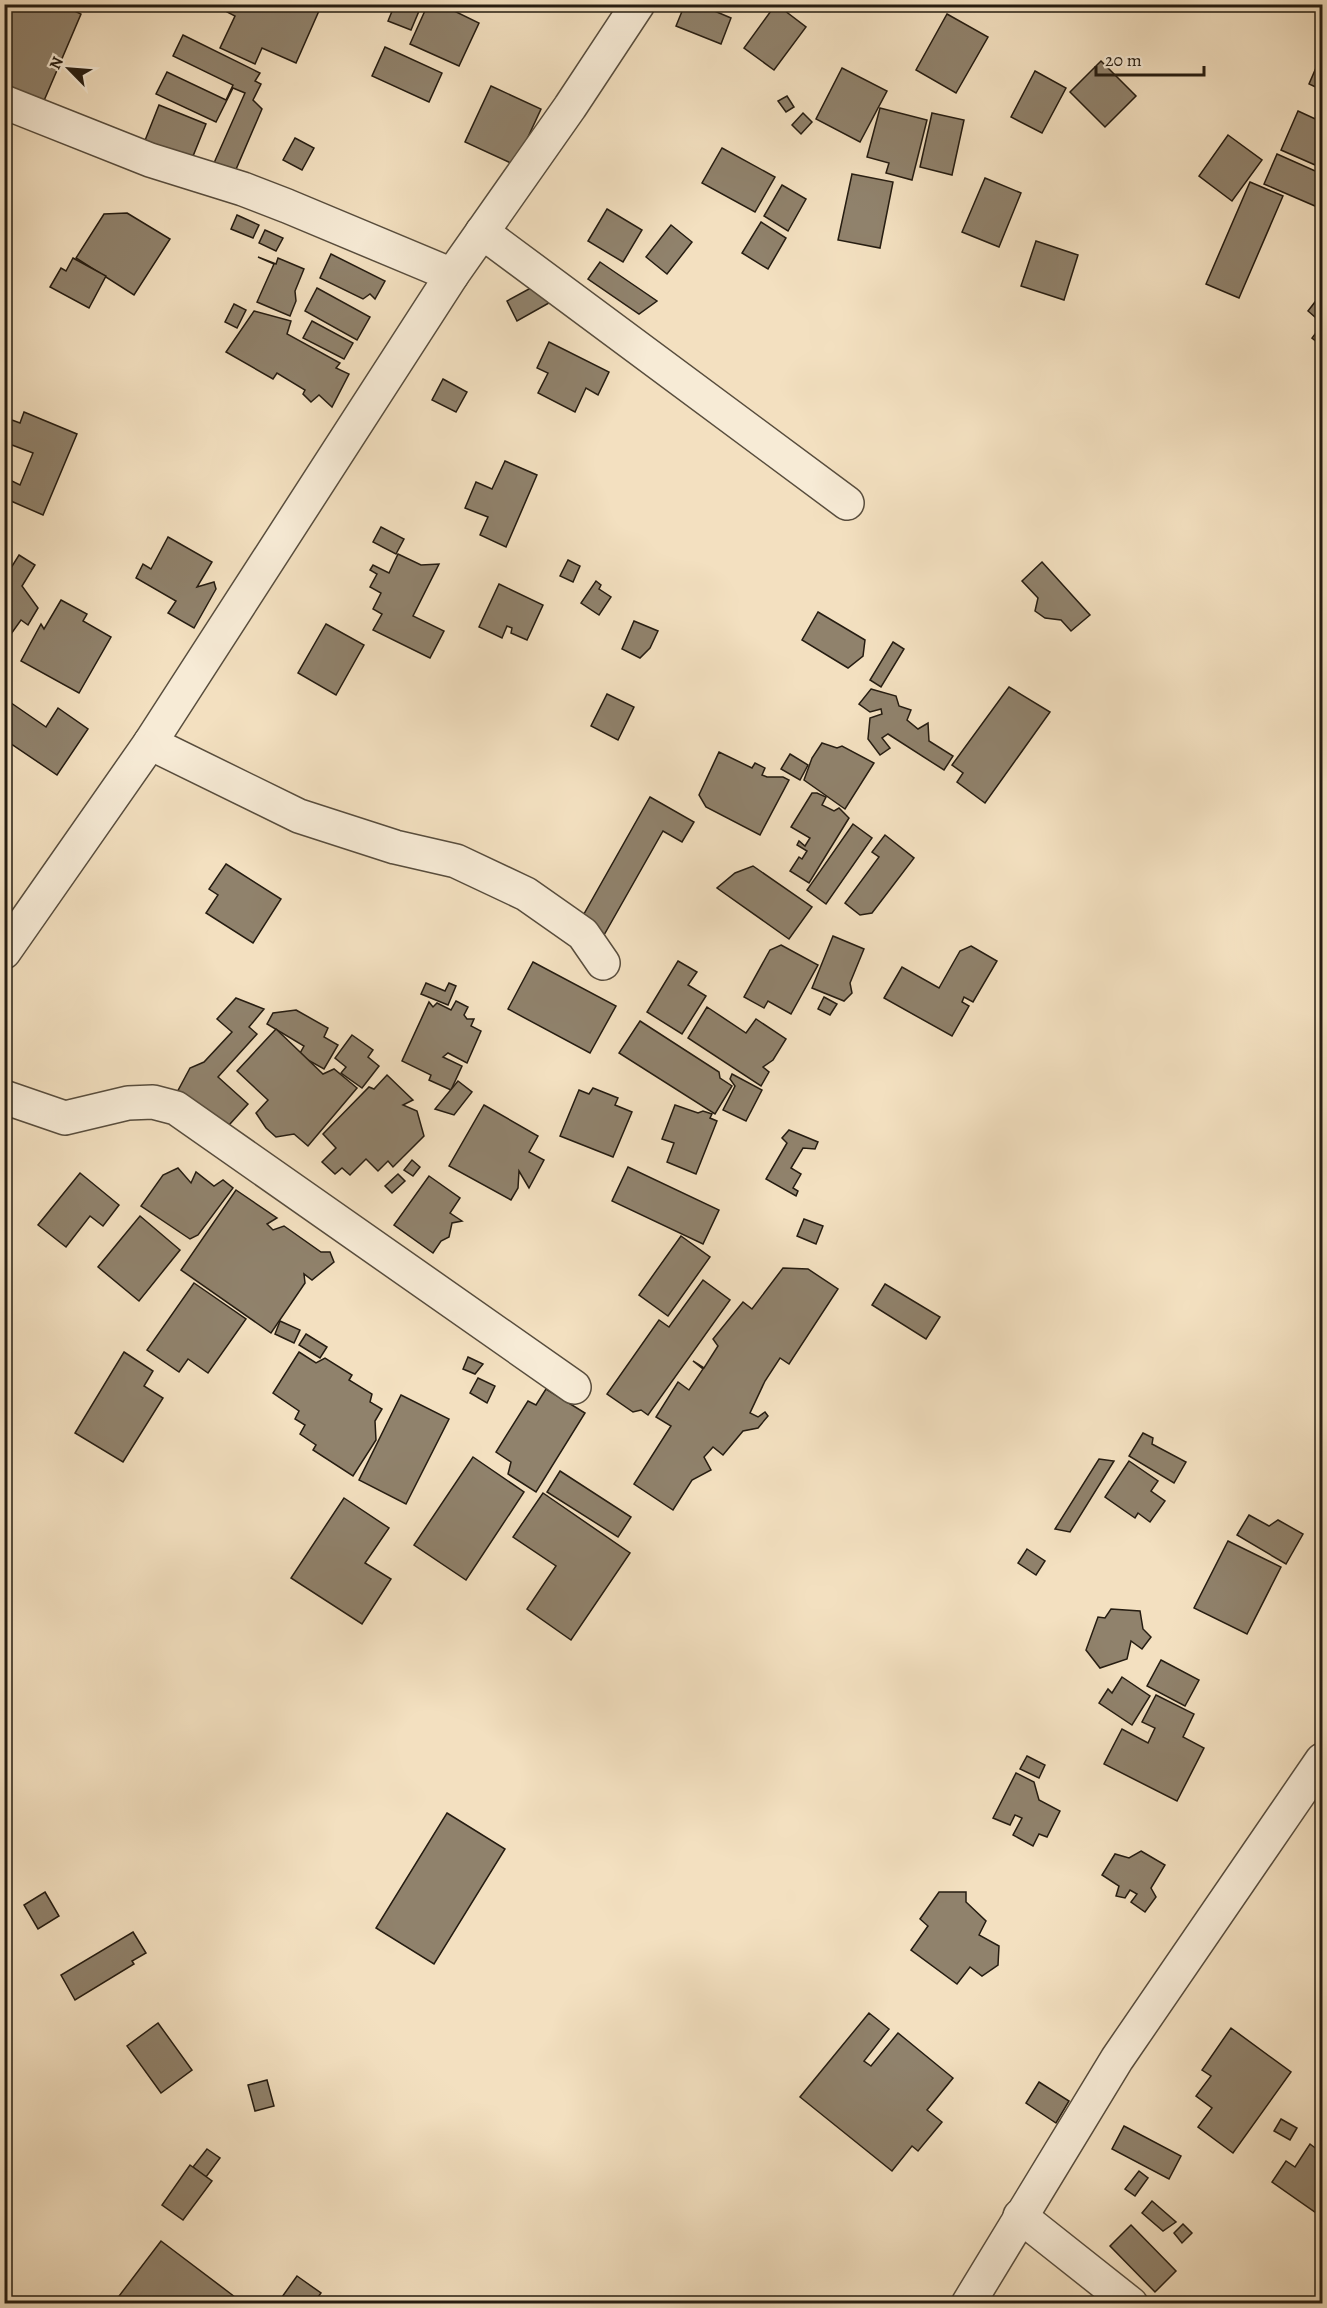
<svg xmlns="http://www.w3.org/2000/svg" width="1327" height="2308" font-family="Alegreya,serif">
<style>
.building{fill:#90826c;stroke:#251c11;stroke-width:1.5}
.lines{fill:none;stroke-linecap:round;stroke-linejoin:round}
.minor-casing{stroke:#584d3d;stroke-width:36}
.minor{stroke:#f7ebd6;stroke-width:33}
</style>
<rect width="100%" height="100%" fill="#f3e0c0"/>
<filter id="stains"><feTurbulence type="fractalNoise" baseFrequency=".00333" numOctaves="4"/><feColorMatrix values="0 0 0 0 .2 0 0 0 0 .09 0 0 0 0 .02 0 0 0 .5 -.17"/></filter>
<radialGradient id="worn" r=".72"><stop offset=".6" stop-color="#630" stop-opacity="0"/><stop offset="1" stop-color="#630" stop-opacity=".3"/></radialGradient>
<g class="building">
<polygon points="4,4 60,4 81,14 43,103 4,86"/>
<polygon points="230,4 322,4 296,63 262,48 255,64 220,48 235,16 227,12"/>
<polygon points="395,4 422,4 411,30 388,21"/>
<polygon points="428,4 440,4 479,23 459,66 410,44"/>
<polygon points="685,4 698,4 731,18 721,44 676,26"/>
<polygon points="776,4 806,27 774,70 744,48"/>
<polygon points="947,14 988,37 956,93 916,70"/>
<polygon points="183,35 260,73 255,81 261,84 253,100 262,109 231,181 210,172 245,93 233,88 216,122 156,94 167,72 226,100 233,85 173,56"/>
<polygon points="385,47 442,73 429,102 372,76"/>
<polygon points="1322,54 1322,90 1309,84"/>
<polygon points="1101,61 1136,96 1105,127 1070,92"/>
<polygon points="842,68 887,91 860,142 816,119"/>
<polygon points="1035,71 1066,88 1042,133 1011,117"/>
<polygon points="491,86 541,109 515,165 465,142"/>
<polygon points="787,96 794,107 786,112 778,101"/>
<polygon points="159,105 206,124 189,166 142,148"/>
<polygon points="880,108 927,120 912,180 886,173 889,163 867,157"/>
<polygon points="1298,111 1322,122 1322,168 1281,150"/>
<polygon points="803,113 812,122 801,134 792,125"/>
<polygon points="932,113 964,120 952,175 920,167"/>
<polygon points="1228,135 1262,160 1232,201 1199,176"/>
<polygon points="295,138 314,148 302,170 283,160"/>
<polygon points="722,148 775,177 755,212 702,183"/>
<polygon points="1277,154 1322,174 1322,209 1264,184"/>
<polygon points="852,174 893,182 880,248 838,240"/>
<polygon points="985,178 1021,193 999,247 962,232"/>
<polygon points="1250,182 1283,196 1239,298 1206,284"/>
<polygon points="782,185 806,199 788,231 764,216"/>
<polygon points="607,209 642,230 623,262 588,241"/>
<polygon points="127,213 170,239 134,295 76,258 104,214"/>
<polygon points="237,215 259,225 253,238 231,229"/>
<polygon points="761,222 786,238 768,269 742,253"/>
<polygon points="671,225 692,242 667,274 646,257"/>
<polygon points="265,230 283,238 276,251 259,243"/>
<polygon points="1036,241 1078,255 1064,300 1021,286"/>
<polygon points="331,254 385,281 375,299 370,294 363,299 320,278"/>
<polygon points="258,257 276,264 278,258 304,269 295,291 296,301 290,316 257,302 274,264"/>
<polygon points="73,258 106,276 89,308 50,287 61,268 66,271"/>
<polygon points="600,262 657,301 639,314 588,279"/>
<polygon points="540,283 556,299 517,321 507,301"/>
<polygon points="317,288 370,317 357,340 305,311"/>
<polygon points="1322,293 1322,323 1308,311"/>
<polygon points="234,304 246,310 237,328 225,322"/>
<polygon points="254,311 291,321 287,334 340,363 336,368 349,374 332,407 319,395 311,402 303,394 305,390 277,373 273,379 226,352"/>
<polygon points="312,321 353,343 344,359 303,338"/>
<polygon points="1322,325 1322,346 1312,338"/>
<polygon points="549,342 609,372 598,395 586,388 575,412 538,393 548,373 537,368"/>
<polygon points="443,379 467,392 456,412 432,400"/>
<polygon points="24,412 77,434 43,515 4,498 10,480 20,485 33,453 12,445 4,463 4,417 20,423"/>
<polygon points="505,461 537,475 506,547 480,535 488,517 465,508 476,482 492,489"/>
<polygon points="381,527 404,539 396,554 373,542"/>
<polygon points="168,537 212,562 197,587 214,582 216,589 194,628 168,613 176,601 136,578 143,564 151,569"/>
<polygon points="398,554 421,565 439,564 413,616 444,631 430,658 373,630 382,614 373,609 381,593 370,587 377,574 370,570 373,565 389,573"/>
<polygon points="19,555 35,565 22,586 38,608 28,625 21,620 11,634 4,630 4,579"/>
<polygon points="568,560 580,566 573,582 560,576"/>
<polygon points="1042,562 1090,615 1071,631 1061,620 1045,618 1035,611 1038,598 1022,581"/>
<polygon points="596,581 601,585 599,589 611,597 599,615 581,603"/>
<polygon points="499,584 543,605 527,640 511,633 512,628 507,626 502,638 479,627"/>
<polygon points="61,600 87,614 83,621 111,637 79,693 21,661 41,624 44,629"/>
<polygon points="818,612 865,640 863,656 848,668 802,640"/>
<polygon points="634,621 658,631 650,648 640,658 622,649"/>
<polygon points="326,624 364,645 336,695 298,673"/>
<polygon points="893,642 904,649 881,687 870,680"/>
<polygon points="1009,687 1050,712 985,803 957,782 963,773 952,765"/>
<polygon points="871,689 896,696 899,706 911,710 907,720 918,729 928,723 929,741 953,756 944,770 888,734 882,738 890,748 880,755 868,739 870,718 882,714 881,709 870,712 859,704"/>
<polygon points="607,694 634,707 618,740 591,726"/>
<polygon points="4,698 46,727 58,708 88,729 57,775 4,739"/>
<polygon points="822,743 837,748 842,746 874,763 845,809 804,780 812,758"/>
<polygon points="719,752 752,768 755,763 765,768 762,775 767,777 783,777 789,780 760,835 706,807 699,795"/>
<polygon points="790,754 808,765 800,780 781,769"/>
<polygon points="812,793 817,793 826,797 822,805 834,811 839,808 849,818 809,883 790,871 799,857 802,859 807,851 797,845 799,841 805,846 810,838 791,827"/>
<polygon points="650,797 694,822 682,842 663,831 604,935 580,921"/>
<polygon points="853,824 872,838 826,904 807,890"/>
<polygon points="885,835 914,858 872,913 860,915 845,903 879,857 872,852"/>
<polygon points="226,864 281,899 253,943 206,913 218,895 209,889"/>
<polygon points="753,866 812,907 789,939 717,888 735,873"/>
<polygon points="833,936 864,949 850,983 852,993 844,1001 812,988"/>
<polygon points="781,945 818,965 791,1014 768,1001 764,1008 744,997 770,950"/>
<polygon points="971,946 997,961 973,1002 964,997 962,1002 969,1006 952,1036 884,998 902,967 939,988 960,951"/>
<polygon points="678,961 697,972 688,985 706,996 682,1034 647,1012"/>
<polygon points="533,962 616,1006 590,1053 508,1009"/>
<polygon points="426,983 445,991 449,983 456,986 448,1005 421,994"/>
<polygon points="824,997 837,1004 830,1015 818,1009"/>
<polygon points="236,998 264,1009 249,1027 257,1034 218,1077 248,1104 229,1125 174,1098 190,1068 204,1062 232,1032 217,1019"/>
<polygon points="456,1001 468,1007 464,1015 467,1019 474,1019 471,1026 481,1031 467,1063 448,1053 443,1057 462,1066 451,1090 429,1080 431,1075 402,1061 429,1002 433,1007 437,1003 451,1010"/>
<polygon points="707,1007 746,1033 756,1019 786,1039 773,1060 763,1067 769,1072 761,1086 688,1038"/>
<polygon points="296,1010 328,1028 324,1037 338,1045 324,1069 299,1055 304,1046 267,1024 273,1013"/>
<polygon points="640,1021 719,1072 720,1078 732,1086 715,1114 619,1053"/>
<polygon points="276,1029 323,1074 334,1069 357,1088 308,1146 294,1134 276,1137 266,1128 256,1113 268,1100 237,1071"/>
<polygon points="352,1035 373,1050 368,1057 379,1066 362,1088 341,1073 346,1067 335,1058"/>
<polygon points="732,1074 762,1090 746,1121 723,1110 735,1086 730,1079"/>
<polygon points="387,1075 413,1100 403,1105 417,1111 424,1136 393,1167 388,1161 378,1171 366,1159 350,1175 342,1168 335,1174 322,1162 336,1148 323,1134 369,1087 374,1089"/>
<polygon points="458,1081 472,1092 454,1115 435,1109"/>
<polygon points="593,1088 618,1098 615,1105 632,1112 613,1157 560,1136 579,1090 589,1094"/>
<polygon points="484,1105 538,1136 529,1152 544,1160 529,1188 519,1171 518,1188 511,1200 449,1166"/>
<polygon points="675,1105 698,1113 703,1111 712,1114 710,1118 717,1121 696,1174 667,1162 674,1143 662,1139"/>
<polygon points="789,1130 818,1142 815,1149 803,1148 791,1168 801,1174 793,1188 798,1191 796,1196 766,1179 787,1143 782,1138"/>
<polygon points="412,1160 420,1167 413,1176 404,1170"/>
<polygon points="628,1167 719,1210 703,1244 612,1201"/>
<polygon points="178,1168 191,1183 196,1172 214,1186 223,1180 233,1188 198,1235 190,1239 141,1206 163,1175"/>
<polygon points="80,1173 119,1205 103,1226 90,1216 66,1247 38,1225"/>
<polygon points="398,1174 405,1181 392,1193 385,1186"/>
<polygon points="429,1176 460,1198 450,1213 462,1221 452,1223 449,1237 441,1241 433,1253 394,1225"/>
<polygon points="236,1190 277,1218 267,1224 273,1230 284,1226 321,1252 330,1252 334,1262 312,1280 304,1274 305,1283 271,1333 181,1270"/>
<polygon points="140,1216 180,1250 139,1301 98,1267"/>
<polygon points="804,1219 823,1226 816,1244 797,1236"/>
<polygon points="681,1236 710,1257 668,1316 639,1295"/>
<polygon points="783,1268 808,1269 838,1289 789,1364 780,1358 765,1381 750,1413 758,1417 765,1412 768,1416 758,1428 743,1431 723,1455 713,1447 704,1457 711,1470 692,1480 673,1510 634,1484 671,1426 656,1417 678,1382 689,1390 703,1369 693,1361 704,1368 718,1346 713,1339 743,1302 752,1309"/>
<polygon points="703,1280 730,1300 648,1415 641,1410 633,1412 607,1394 659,1320 669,1327"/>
<polygon points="194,1283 246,1319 208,1373 188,1359 179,1372 147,1350"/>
<polygon points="885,1284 940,1317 926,1339 872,1305"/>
<polygon points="280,1321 300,1330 294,1343 275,1334"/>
<polygon points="306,1334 327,1347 320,1358 299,1345"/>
<polygon points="124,1352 153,1371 144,1386 163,1398 123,1462 75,1433"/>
<polygon points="299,1352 316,1363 325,1358 352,1375 349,1380 372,1394 370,1402 382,1409 375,1421 376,1440 353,1476 313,1450 316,1445 300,1434 305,1425 295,1419 299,1411 273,1393"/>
<polygon points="468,1357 483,1364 475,1374 463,1369"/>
<polygon points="478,1378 495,1386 487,1403 470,1393"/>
<polygon points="546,1389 585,1413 536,1492 508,1474 511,1462 496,1452 528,1401 536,1405"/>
<polygon points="401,1395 449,1419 406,1504 359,1480"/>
<polygon points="1143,1433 1153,1438 1152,1444 1186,1462 1174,1483 1129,1456"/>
<polygon points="473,1457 524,1492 466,1580 414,1545"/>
<polygon points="1099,1459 1114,1461 1070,1532 1055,1529"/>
<polygon points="1129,1461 1158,1481 1151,1491 1165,1501 1150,1522 1138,1513 1135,1518 1105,1497"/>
<polygon points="560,1471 631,1517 618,1537 547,1492"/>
<polygon points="543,1493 630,1553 571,1640 527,1609 556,1566 513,1537"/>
<polygon points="344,1498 389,1528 365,1563 391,1579 362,1624 291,1578"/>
<polygon points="1249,1515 1269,1526 1278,1520 1303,1534 1286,1564 1237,1535"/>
<polygon points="1228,1541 1281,1567 1247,1634 1194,1608"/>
<polygon points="1027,1549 1045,1561 1036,1575 1018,1563"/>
<polygon points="1111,1609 1140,1611 1143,1629 1151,1637 1142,1649 1131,1641 1127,1659 1100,1668 1086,1650 1098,1617 1105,1618"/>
<polygon points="1161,1660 1199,1680 1185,1706 1147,1686"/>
<polygon points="1122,1677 1150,1696 1132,1725 1099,1703 1108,1689 1112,1693"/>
<polygon points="1156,1695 1194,1714 1183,1737 1204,1748 1177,1801 1104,1764 1122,1729 1148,1743 1155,1728 1142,1722"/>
<polygon points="1027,1756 1045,1765 1039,1778 1020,1769"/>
<polygon points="1016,1773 1034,1782 1039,1800 1060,1811 1047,1837 1039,1834 1033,1846 1013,1835 1022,1818 1015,1815 1010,1825 993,1818"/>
<polygon points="447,1813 505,1849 434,1964 376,1928"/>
<polygon points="1141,1851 1165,1865 1151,1888 1156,1897 1145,1912 1131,1902 1137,1894 1130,1890 1125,1898 1116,1896 1119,1886 1102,1875 1115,1854 1129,1858"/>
<polygon points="45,1892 59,1916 38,1929 24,1905"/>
<polygon points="939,1892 966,1892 966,1902 986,1921 979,1935 999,1946 998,1965 982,1976 970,1967 957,1984 911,1950 928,1926 920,1919"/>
<polygon points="133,1932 146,1953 132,1961 134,1964 75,2000 61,1975"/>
<polygon points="869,2013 889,2029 864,2061 871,2066 898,2033 953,2078 927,2110 942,2122 918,2151 912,2146 892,2171 800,2097"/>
<polygon points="158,2023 192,2070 161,2093 127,2046"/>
<polygon points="1231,2028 1291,2072 1233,2153 1198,2127 1212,2108 1196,2096 1211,2076 1202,2070"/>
<polygon points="267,2080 274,2106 255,2111 248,2085"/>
<polygon points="1039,2082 1069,2101 1056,2123 1026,2103"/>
<polygon points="1281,2119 1297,2128 1290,2140 1274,2131"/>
<polygon points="1124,2126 1181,2156 1169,2179 1112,2149"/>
<polygon points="1310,2144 1322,2153 1322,2217 1272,2182 1286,2161 1295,2167"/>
<polygon points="207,2149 220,2158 206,2177 193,2167"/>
<polygon points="190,2165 212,2181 183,2220 162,2205"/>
<polygon points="1139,2171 1148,2178 1135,2196 1125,2189"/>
<polygon points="1152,2201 1176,2222 1163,2231 1142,2213"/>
<polygon points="1183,2224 1192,2233 1182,2243 1174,2233"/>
<polygon points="1131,2225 1176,2271 1155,2292 1110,2246"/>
<polygon points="161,2241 235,2297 229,2304 113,2304"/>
<polygon points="297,2276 321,2293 313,2304 277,2304"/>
</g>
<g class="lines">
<defs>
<g id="minor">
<polyline points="4,102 150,160 243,189 287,206 452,275"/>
<polyline points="482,232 847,503"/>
<polyline points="150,743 299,816 395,847 456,861 526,894 583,934 603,963"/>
<polyline points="4,952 150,743 452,275 570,107 638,4"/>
<polyline points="4,1097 65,1118 128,1103 153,1102 176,1108 574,1387"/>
<polyline points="1020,2216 1131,2304"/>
<polyline points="968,2304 1117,2059 1322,1760"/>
</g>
</defs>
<use href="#minor" class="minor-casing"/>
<use href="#minor" class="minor"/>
</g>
<rect width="1327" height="2308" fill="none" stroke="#f3e0c0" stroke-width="24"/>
<rect x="6" y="6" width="1315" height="2296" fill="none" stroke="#251c11" stroke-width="3"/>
<rect x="12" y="12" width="1303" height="2284" fill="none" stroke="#251c11" stroke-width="1.5"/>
<g transform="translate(69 69) rotate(295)" stroke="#f7ebd6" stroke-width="4.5" paint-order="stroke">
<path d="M0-4.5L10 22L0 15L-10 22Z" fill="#251c11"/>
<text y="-9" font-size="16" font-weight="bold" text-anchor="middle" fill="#251c11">N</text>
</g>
<path d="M1096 66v9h108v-9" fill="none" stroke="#251c11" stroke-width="3"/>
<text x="1105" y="66" font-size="18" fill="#251c11" stroke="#f7ebd6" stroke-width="4.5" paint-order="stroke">20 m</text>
<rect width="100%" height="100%" filter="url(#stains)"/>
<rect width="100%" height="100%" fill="url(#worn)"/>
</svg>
